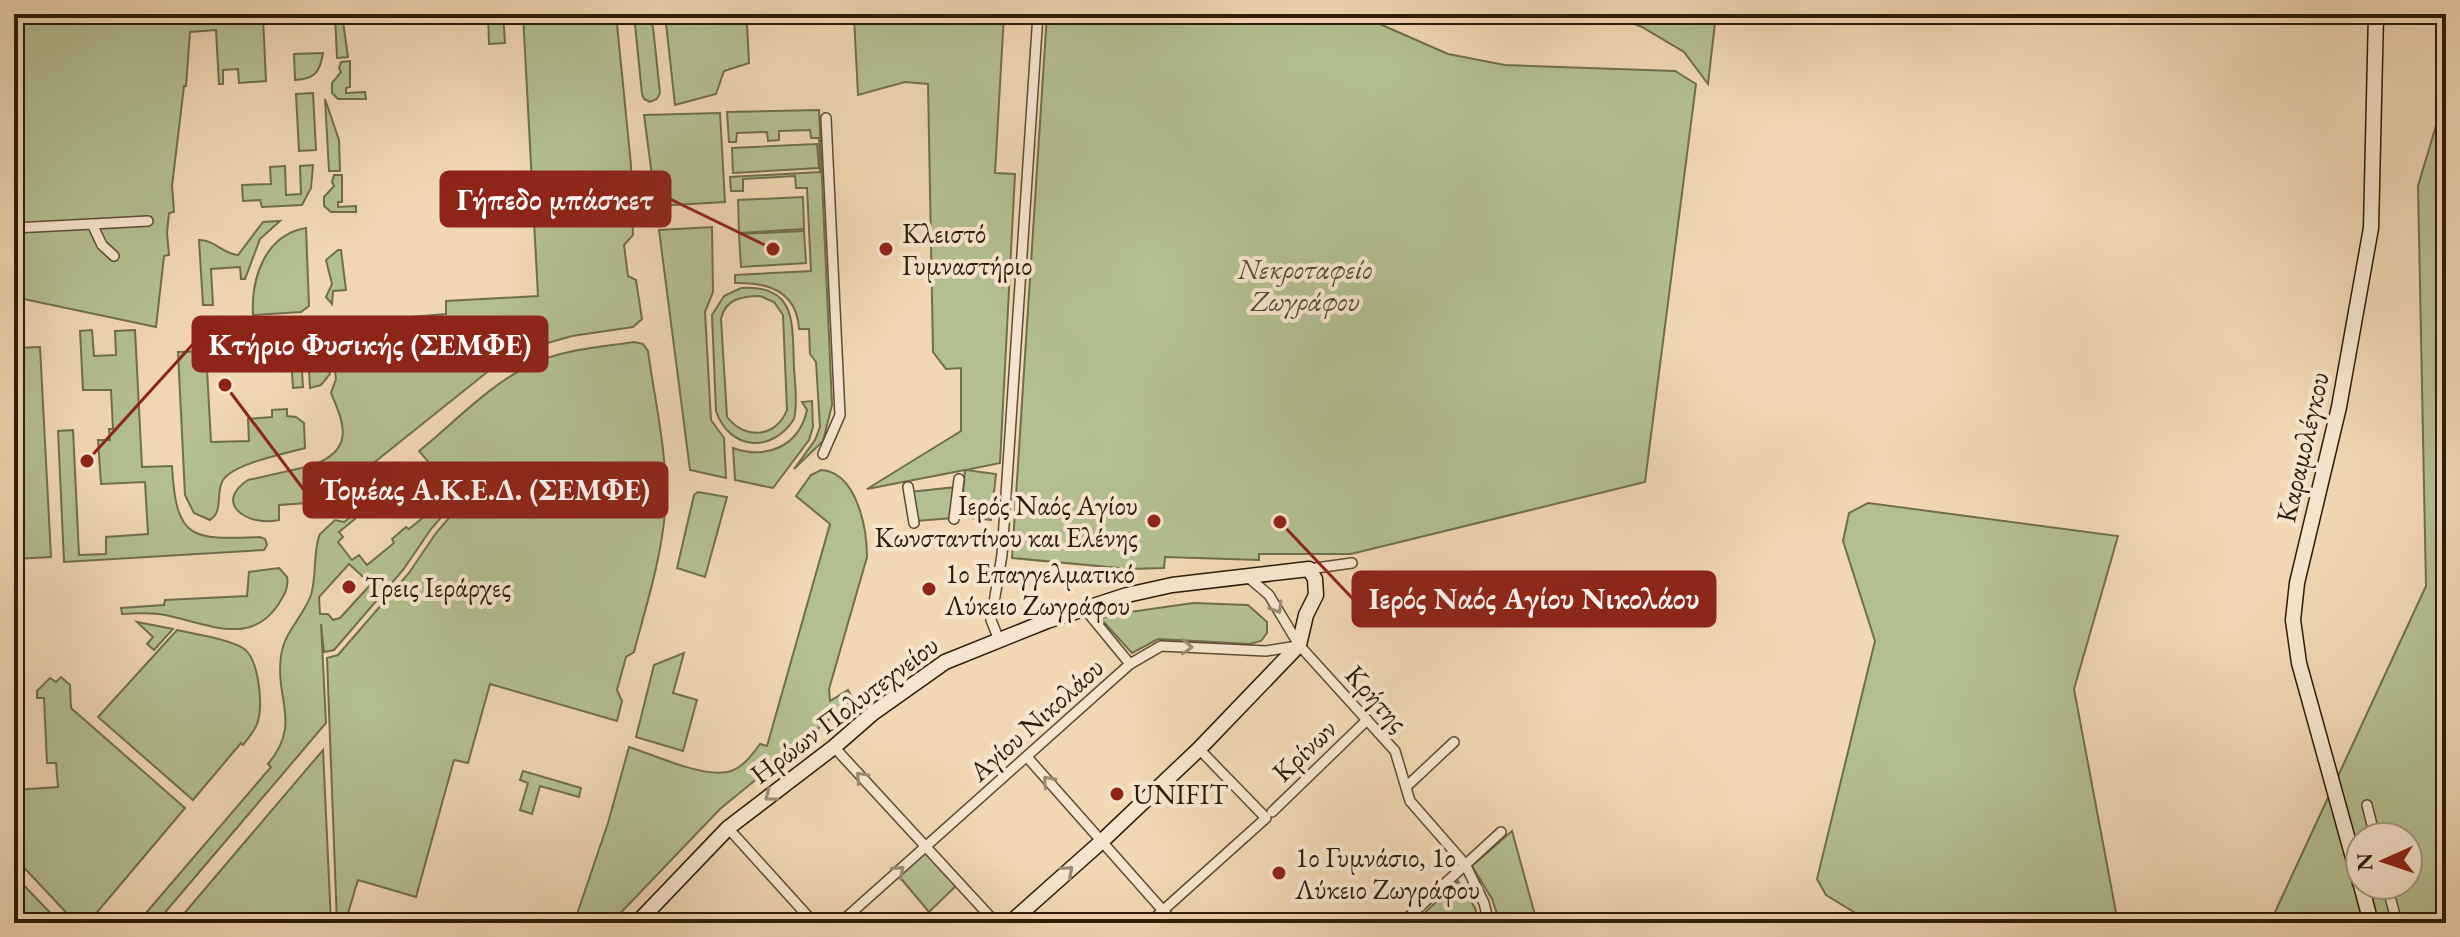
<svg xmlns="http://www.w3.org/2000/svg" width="2460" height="937" font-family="'EB Garamond',serif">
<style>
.green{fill:#b3bf91;stroke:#706e4d;stroke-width:2;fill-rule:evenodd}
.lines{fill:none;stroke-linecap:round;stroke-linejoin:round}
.street-casing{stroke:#5d4b34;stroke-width:12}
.secondary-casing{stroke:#2c1c09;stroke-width:17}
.street{stroke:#f6e5ce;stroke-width:9}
.secondary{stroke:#f6e5ce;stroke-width:14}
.oneway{stroke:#9b8b75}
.poi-dot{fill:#8f2418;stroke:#f6e5ce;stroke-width:3}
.labels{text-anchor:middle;stroke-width:8;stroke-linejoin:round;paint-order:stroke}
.poi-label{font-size:28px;fill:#2c1c09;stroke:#f6e5ce;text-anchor:start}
.park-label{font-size:28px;font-style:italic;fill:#544d32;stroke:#f6e5ce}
.street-label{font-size:28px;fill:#2c1c09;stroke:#f6e5ce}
.leader{fill:none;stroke:#8f2418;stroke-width:3}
.callout-dot{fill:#8f2418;stroke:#f6e5ce;stroke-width:3}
.callout{fill:#8f2418;stroke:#8f2418;stroke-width:3}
.callout-label{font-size:30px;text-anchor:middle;font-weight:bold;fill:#fff}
</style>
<rect width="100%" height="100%" fill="#f1d7b3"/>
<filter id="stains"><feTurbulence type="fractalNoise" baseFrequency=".0025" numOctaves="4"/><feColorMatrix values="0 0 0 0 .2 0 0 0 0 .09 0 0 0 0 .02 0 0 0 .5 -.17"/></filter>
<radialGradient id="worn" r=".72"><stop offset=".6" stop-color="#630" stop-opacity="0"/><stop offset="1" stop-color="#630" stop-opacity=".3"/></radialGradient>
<g class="green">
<polygon points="14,14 192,14 192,21 205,20 205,14 215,14 216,19 263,17 266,81 239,83 238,69 223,70 223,84 219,84 216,30 190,32 186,86 184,86 172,186 174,212 169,213 167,233 169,255 164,256 156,327 14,297"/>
<polygon points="335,14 342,14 348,57 337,58"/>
<polygon points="488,14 503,14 505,43 489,44"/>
<path d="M523,14H616L631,165L633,235L624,245L628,276L636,280L642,319L633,327L572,336L537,346L491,369L316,509L313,465C354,450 345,425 331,393L336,379L332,343L343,319L362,318L363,321L446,314V301L538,296Z"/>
<polygon points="634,14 648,14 653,27 660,93 657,99 650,102 644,99 642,94"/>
<polygon points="665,14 1004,14 995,173 1015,174 1000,463 966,470 996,474 991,520 961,517 965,470 867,489 961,431 961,368 946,369 933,352 928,84 905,82 858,95 854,17 747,23 749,63 724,71 716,94 675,105"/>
<polygon points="1047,14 1357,14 1448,54 1505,65 1675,71 1696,84 1645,482 1351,554 1259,554 1259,560 1165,557 1164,568 1130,569 1012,558"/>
<polygon points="1609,14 1716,14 1708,84 1684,52 1642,27"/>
<path d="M323,53C320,72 315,79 295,80L294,54Z"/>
<polygon points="350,61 350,87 346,88 346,93 365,92 366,99 338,99 332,93 332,83 341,72 339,68 341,62"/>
<path d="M2446,92V923H2270L2426,586L2418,186ZM2360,837H2408V885H2360Z"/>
<polygon points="313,93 316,150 299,151 296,94"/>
<polygon points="325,99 339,140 340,171 329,171"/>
<path d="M819,110L832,405L823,441L794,469L815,440L820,427L816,362L810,354L809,329H799C797,291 768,282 735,283V275L811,271L807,188H796L795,176L743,179V191H731L730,177L820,172L819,138H811L810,130L779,131V140L768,141L767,132L737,133L736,142H729L727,112Z"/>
<polygon points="720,113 725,202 656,206 644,115"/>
<polygon points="817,144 819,168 733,173 732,148"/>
<polygon points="313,165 311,188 302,205 262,207 260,200 243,201 242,185 271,184 270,167 285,166 286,195 301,194 300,166"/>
<polygon points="334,175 342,175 342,202 338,202 338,207 356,206 356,212 331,212 324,206 324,197 334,186 332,182"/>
<polygon points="803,197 804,229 739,233 738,200"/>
<path d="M280,221L260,239L245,279H241L240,267L211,269L213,305H203L199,240C215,240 223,254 238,255L263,222Z"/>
<polygon points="712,227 713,292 705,312 711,420 724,438 726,478 690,470 659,230"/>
<path d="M306,228L309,306L301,312L253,315C251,278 265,235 306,228Z"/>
<polygon points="804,231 806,263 741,267 739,234"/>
<polygon points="338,250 341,250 346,290 333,291 332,304 326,297 332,284 326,260"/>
<path d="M741,288C798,284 792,325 794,368C795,384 798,403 794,419C772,454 729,450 716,411L712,315L724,296ZM760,296L774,302L783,315L787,410C776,438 745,440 727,417L721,319C725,299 742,296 760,296Z"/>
<polygon points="313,318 321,334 330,374 321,385 310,388 306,319"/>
<polygon points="299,319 303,387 293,388 291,359 264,360 262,321"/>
<path d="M92,330L94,356L116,355L115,331L135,330L142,467L172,466C176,540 191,540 260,537L265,539L267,545L264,550L64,562L58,431L73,430L79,555L106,554V537L148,534L145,482L101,484L98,440H110L109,429H113L111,390H83L80,331Z"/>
<path d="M634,342L643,344L648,351C655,403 669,459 665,512C661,560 646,606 634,652L626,657L617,690L622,701L617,721L490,684L468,763L454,760L416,897L358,880L345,923H337L327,658L338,655L409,573L436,533L466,498L462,493L431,529L403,570L334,650L324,652L321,624L326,723L156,923H143L140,920L271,767L268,764C302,723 275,701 281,656C284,632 303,617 311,595C317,575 313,549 320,534L335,520L344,522L352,516L355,519L339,532L343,537L338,542L352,560L359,555L367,565L394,543L392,539L406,527L409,529L452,494L436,474L433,476L427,469L431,465L419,451C455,422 490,384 532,364C564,349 600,347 634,342ZM349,564L371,584L340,618L333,620L328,614H320L319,597Z"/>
<polygon points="40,347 51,557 14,559 14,488 20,487 19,475 14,475 14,348"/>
<path d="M206,351L211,442L249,441L248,419L272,417V410L287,409V416L296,417L304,423L305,448C284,454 235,463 223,480C215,493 224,511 210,520L194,513L185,495L178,352Z"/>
<path d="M812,401L813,427L809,440L773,488L735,480L733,448C767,460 799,446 807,410L802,402Z"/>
<path d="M306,467L308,503L279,505V520C249,527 212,504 248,480Z"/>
<path d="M821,470C857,472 867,529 867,557L829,689L830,701L848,690L853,700L720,809L611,923H574L608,823L629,747C654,755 701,777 727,772C741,770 752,755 760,744L767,746L830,524L796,496L811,475Z"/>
<polygon points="957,487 953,518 916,521 910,492"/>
<polygon points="698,492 727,497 705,577 677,568 694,495"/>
<polygon points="1868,503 2118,536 2074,689 2118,923 1872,923 1826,895 1817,879 1875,641 1843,541 1849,513"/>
<path d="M279,568L287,577C289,588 284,595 278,605C250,647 205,623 165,615C151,612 136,613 122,614L121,608L164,605L165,600L247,596L249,572Z"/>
<polygon points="1193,603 1248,605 1267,622 1267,633 1261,641 1250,644 1158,639 1132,653 1101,619 1109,615"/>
<polygon points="137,622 173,629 154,650 147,644 153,637"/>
<path d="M177,630C198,635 225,638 243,648C259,658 264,708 257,724C254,732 248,738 243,745L241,743L193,800L98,717Z"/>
<polygon points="684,653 673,693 697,700 683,751 636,737 654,665"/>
<polygon points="61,677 70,685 71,708 185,808 88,923 76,923 14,857 14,790 58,787 56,763 47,763 44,698 37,698 37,691 50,678 56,682"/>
<polygon points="323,750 331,923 176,923"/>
<polygon points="523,771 581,788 579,797 540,786 532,814 520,810 528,783 520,780"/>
<polygon points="1512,831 1535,915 1536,923 1500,923 1492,899 1472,866"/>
<polygon points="926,850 959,883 929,912 898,875"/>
<polygon points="14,875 60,923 14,923"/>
<polygon points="1458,881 1475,908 1479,923 1414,923"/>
</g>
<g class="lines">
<defs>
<g id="street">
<polyline points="92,224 148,221"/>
<polyline points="14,228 92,224 102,245 114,256"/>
<polyline points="823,454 840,415 826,118"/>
<polyline points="908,487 914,523"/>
<polyline points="954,519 959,479"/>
<polyline points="1309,569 1352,563"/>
<polyline points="1248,577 1269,595 1299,645 1395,751 1410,801 1465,864 1484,903 1489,923"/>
<polyline points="1084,608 1130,664"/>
<polyline points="999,640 991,620 1002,555 1038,14"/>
<polyline points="834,747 996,923"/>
<polyline points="1027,757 1174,923"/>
<polyline points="1406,787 1454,742"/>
<polyline points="2367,805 2375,837"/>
<polyline points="1272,812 1367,720"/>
<polyline points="728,828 814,923"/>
<polyline points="2387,885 2397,923"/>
<polyline points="840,923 1130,664 1161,646 1266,651 1297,646"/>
<polyline points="1149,923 1266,818 1199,749"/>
<polyline points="1402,923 1501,832"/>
</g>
<g id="secondary">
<polyline points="2360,883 2299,663 2293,620 2297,583 2339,407 2371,228 2376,14"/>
<polyline points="2361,885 2371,923"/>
<polyline points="637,923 728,828 834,747 873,713 945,662 1047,621 1127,595 1172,585 1309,569 1315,579 1316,595 1306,615 1299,645 1199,749 1101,842 1010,923"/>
</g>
</defs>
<use href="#street" class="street-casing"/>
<use href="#secondary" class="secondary-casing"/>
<use href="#street" class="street"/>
<use href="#secondary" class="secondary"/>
</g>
<defs><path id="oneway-chevron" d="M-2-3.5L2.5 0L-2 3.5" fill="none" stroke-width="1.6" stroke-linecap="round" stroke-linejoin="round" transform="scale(2)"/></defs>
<g class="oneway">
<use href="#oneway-chevron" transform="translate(1277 608) rotate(59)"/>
<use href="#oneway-chevron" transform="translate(1187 647) rotate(3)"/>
<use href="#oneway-chevron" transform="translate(861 777) rotate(-132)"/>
<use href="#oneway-chevron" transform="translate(1048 781) rotate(-131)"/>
<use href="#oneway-chevron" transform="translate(770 796) rotate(143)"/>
<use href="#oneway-chevron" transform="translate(899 871) rotate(-41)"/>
<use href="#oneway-chevron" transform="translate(1068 871) rotate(-42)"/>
</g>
<g class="poi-dot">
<circle cx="886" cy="249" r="8"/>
<circle cx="1154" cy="521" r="8"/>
<circle cx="349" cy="587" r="8"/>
<circle cx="929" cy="589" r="8"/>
<circle cx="1117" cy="794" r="8"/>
<circle cx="1279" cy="873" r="8"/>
</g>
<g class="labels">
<g class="poi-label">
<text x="902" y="243">Κλειστό<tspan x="902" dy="32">Γυμναστήριο</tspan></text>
<text x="1138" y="515" text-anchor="end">Ιερός Ναός Αγίου<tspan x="1138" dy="32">Κωνσταντίνου και Ελένης</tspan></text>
<text x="945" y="583">1ο Επαγγελματικό<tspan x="945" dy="32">Λύκειο Ζωγράφου</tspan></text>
<text x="365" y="597">Τρεις Ιεράρχες</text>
<text x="1133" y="804">UNIFIT</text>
<text x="1295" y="867">1ο Γυμνάσιο, 1ο<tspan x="1295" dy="32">Λύκειο Ζωγράφου</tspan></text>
</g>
<g class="park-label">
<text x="1305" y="279">Νεκροταφείο<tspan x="1305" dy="32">Ζωγράφου</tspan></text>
</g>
<g class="street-label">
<text transform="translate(2302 447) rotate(-77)" y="10">Καραμολέγκου</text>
<text transform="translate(1377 698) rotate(48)" y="10">Κρήτης</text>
<text transform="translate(844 709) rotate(-37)" y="10">Ηρώων Πολυτεχνείου</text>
<text transform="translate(1036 719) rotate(-42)" y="10">Αγίου Νικολάου</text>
<text transform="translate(1304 750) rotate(-44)" y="10">Κρίνων</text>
</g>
</g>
<path class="leader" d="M773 249L670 199M87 461L193 344M225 385L304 490M1280 522L1353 599"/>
<g class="callout-dot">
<circle cx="773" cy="249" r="8"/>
<circle cx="87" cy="461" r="8"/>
<circle cx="225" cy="385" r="8"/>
<circle cx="1280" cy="522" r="8"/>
</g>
<g class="callout">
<rect x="441" y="172" width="229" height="54" rx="8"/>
<rect x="193" y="317" width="354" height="54" rx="8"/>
<rect x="304" y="463" width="363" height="54" rx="8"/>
<rect x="1353" y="572" width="362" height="54" rx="8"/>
</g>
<g class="callout-label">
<text x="555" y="210">Γήπεδο μπάσκετ</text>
<text x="370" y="355">Κτήριο Φυσικής (ΣΕΜΦΕ)</text>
<text x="485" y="500">Τομέας Α.Κ.Ε.Δ. (ΣΕΜΦΕ)</text>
<text x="1534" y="609">Ιερός Ναός Αγίου Νικολάου</text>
</g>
<rect width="2460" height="937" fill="none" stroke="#f1d7b3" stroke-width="48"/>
<rect x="16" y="16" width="2428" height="905" fill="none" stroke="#2c1c09" stroke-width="4"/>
<rect x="24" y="24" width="2412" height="889" fill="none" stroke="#2c1c09" stroke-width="2"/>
<g transform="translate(2384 861) rotate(267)"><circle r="38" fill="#f6e5ce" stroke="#a5957f" stroke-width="2"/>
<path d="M0-6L14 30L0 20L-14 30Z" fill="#8f2418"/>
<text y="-12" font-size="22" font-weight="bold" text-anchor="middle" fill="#2c1c09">N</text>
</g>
<rect width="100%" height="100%" filter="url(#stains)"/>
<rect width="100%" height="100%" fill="url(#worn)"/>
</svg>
